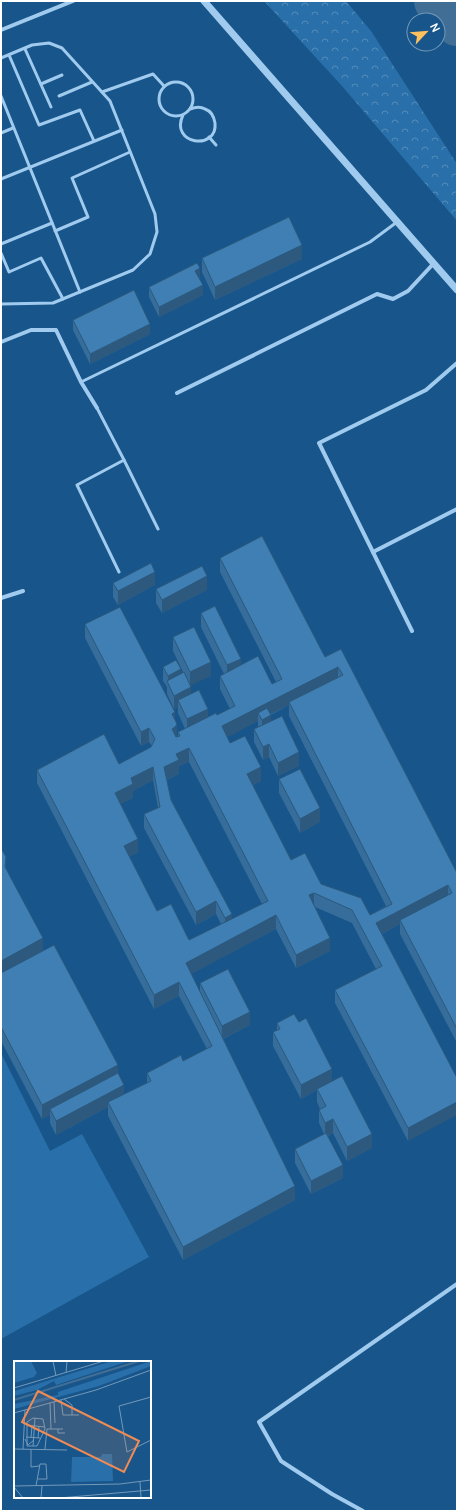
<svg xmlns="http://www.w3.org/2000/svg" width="458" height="1512" font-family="Manrope,sans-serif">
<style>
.park{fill:url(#park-crowns)}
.pitch{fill:#296fa9}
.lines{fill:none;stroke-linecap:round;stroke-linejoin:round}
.river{stroke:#416e95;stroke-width:44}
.service{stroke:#a0cbee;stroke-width:3}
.minor{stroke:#a0cbee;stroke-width:4}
.tertiary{stroke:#a0cbee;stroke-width:7}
.wall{fill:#366d9a;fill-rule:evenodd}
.shaded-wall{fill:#2c597d}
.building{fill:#3f7fb3;stroke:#2c597d;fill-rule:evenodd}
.inset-river{fill:none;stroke:#416e95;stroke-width:2}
.inset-road{fill:none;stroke:#7499b9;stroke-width:1}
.view{fill:#ef8b55;fill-opacity:0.15;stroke:#ef8b55;stroke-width:2}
.inset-edge{fill:none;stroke:#fff;stroke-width:2}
</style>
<defs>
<pattern id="park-crowns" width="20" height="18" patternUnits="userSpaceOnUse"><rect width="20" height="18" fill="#296fa9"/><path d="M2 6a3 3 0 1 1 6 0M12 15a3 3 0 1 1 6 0" fill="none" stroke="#548cba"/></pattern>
</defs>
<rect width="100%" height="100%" fill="#17558b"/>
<polygon class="park" points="264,1 346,1 371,31 457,164 457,221 342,86"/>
<polygon class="pitch" points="1,1053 50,1151 82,1134 149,1257 1,1339"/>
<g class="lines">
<polyline class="river" points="436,1 457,24"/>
<g class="service">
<polyline points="25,49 51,107"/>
<polyline points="9,55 39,125 80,110 94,141"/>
<polyline points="1,58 32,45 49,43 62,48 110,101 155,214 157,232 150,254 133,270 53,303 1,304"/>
<circle cx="176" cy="99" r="17"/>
<polyline points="41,84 62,75"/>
<polyline points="102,92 153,74 164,86"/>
<polyline points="1,96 80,292"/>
<polyline points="59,96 92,82"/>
<path d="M183,115C169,145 218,151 215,123C214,117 211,111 205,109C200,106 195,107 190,109"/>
<polyline points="1,133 13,128"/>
<polyline points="209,137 216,145"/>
<polyline points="1,179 122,130"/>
<polyline points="55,231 88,217 72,178 130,152"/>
<polyline points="1,244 52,223"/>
<polyline points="1,253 9,272 41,258 63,299"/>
<polyline points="81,382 370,242 397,222"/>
<polyline points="97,408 124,460"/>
<polyline points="119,572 77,485 124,460 158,529"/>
</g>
<g class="minor">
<polyline points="1,30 73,1"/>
<polyline points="1,342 31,330 56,330 81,382 97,408"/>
<polyline points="177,393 377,294 393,299 408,291 434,263"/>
<polyline points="373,552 457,509"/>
<polyline points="1,598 23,591"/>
<polyline points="412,631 319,443 426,390 457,363"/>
<polyline points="363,1511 332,1494 281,1461 259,1422 457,1284"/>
</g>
<polyline class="tertiary" points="204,1 457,290"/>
</g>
<g class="wall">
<polygon points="202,258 302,259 215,300 202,272"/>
<polygon points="200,278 199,279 203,295 159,317 149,297 149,287"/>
<polygon points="73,320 150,334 90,364 73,330"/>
<path d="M220,558L325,657L341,649L457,873V1043L400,934V924L382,934L457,1078L408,1141L335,1003V990L376,969L352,923L315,907L330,951L296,968L276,929L191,974L200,993V983L250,1025L223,1039L295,1200L183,1260L108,1116V1107L56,1135L50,1123V1115L42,1119L1,1041V848L6,868L43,951L118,1074L124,1094L147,1083V1073L183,1061L207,1049L179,996L154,1009L37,783V770L119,764L151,747L152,746L149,742L141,746L85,638V624L175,720L177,737L178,736V732L185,729L178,713V707L174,709L167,694V687L163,681V667L181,674L183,672L173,651V637L211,676L190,685L191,694L208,717L217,715L230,709L220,689V676L224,674L201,627V613L241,665L272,684L276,682L220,572ZM289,705V716L386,906L370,915L321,884L291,860L253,785L261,781L230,743L227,737L258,721V727L254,729V742L263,760L269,757L278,776L299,766L271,721V715ZM189,762L262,904L232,919L171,800L167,780L179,774V766ZM153,780L158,808L144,814V828L196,925L216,914L221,924L189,940L157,911L129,857L138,852L120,804L133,798V791Z"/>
<polygon points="113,583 155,585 118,605 113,597"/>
<polygon points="156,589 207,590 162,613 156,603"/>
<polygon points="279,779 320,822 300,833 279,793"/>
<polygon points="277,1023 332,1081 372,1148 347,1161 333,1133 328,1136 343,1178 311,1194 295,1163 295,1149 324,1134 319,1123 319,1110 320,1109 317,1102 317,1090 301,1099 273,1046 273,1032 277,1030"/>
</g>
<g class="shaded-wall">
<polygon points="302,245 302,259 215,300 215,287"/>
<polygon points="200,268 200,278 195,281 195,271"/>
<polygon points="203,285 203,295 159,317 159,307"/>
<polygon points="150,324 150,334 90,364 90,354"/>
<polygon points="155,572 155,585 118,605 118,591"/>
<polygon points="207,576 207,590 162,613 162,600"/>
<polygon points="241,659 241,672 227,679 227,665"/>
<polygon points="211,662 211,676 190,686 190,672"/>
<polygon points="338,667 338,680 289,702 289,705 261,719 258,713 258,721 222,740 222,726"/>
<polygon points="181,669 181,683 168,683 168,676"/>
<polygon points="191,687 191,700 178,700 178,707 174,709 174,696"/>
<polygon points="208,709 208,722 187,732 187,719"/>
<polygon points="175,712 175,726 172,714"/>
<polygon points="271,715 271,729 262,734 262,720"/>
<polygon points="177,724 177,737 175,741 172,729"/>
<polygon points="149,728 149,742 141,746 141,732"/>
<polygon points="269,744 269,757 263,760 263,747"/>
<polygon points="189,748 189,762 179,766 179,774 164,781 164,767 176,754"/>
<polygon points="299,752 299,766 278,776 278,763"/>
<polygon points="153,767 153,780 133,791 133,798 115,807 115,793 131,778"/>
<polygon points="261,767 261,781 247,788 247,774"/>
<polygon points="320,808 320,822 300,833 300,819"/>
<polygon points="138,839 138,852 124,860 124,846"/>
<polygon points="448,885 448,899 400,920 400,924 376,937 376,923"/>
<polygon points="314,893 314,906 309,895"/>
<polygon points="216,901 216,914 196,925 196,912"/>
<polygon points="232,914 232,928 225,932 225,918"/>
<polygon points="276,915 276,929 186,977 186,963"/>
<polygon points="43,938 43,952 1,974 1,961"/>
<polygon points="330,938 330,951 296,968 296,955"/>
<polygon points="179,982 179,996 154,1009 154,995"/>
<polygon points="250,1012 250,1025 222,1039 222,1026"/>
<polygon points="118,1065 118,1079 50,1109 50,1115 42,1119 42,1105"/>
<polygon points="332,1069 332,1082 317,1089 317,1090 301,1099 301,1085"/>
<polygon points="124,1085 124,1098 108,1102 108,1107 56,1135 56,1121"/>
<polygon points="457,1102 457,1115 408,1141 408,1128"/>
<polygon points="333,1119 333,1133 325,1137 325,1123"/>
<polygon points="372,1134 372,1148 347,1161 347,1147"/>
<polygon points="343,1165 343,1178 311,1194 311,1181"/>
<polygon points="295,1186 295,1200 183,1260 183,1247"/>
</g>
<g class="building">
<polygon points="289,217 302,245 215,287 202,258"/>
<polygon points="197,263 200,268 195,271 203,285 159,307 149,287"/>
<polygon points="134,290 150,324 90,354 73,320"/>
<path d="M262,536L325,657L341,649L457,873V1029L400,920L452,893L448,885L376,923L457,1078V1102L408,1128L335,990L382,966L352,910L314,893L309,895L330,938L296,955L276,915L186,963L295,1186L183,1247L108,1102L151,1081L147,1073L181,1055L183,1061L212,1046L179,982L154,995L37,770L104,734L119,764L151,747L155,739L149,728L141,732L85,624L120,607L175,712L172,714L177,724L175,727L172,729L176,737L180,736L178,732L216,713L217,715L235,706L220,676L258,656L272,684L282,679L220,558ZM338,667L343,675L289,702L392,904L370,915L361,898L321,884L305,853L291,860L247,774L261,767L245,736L230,743L222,726ZM189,748L268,901L189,940L171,904L157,911L124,846L138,839L115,793L133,784L131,778L153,767L160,807L144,814L196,912L216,901L225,918L232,914L171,800L164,767L179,760L176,754Z"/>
<polygon points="151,563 155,572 118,591 113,583"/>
<polygon points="202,566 207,576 162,600 156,589"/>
<polygon points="215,606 241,659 227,665 201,613"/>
<polygon points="194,627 211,662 190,672 173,637"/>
<polygon points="176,660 181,669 168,676 163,667"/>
<polygon points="184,672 191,687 174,696 167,681"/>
<polygon points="199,690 208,709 187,719 178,700"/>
<polygon points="267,708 271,715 262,720 258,713"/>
<polygon points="282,716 299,752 278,763 269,744 263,747 254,729"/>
<polygon points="300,769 320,808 300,819 279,779"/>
<polygon points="1,848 6,857 5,867 43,938 1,961 1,875 2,875 1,873"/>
<polygon points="54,945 118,1065 42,1105 1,1027 1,973"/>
<polygon points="228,969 250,1012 222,1026 200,983"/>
<polygon points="294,1014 299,1022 306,1018 332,1069 301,1085 273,1032 280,1029 277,1023"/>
<polygon points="118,1073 124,1085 56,1121 50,1109"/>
<polygon points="342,1076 372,1134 347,1147 333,1119 325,1123 319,1110 326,1106 317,1089"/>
<polygon points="326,1133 343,1165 311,1181 295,1149"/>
</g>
<g transform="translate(14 1361)">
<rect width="137" height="137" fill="#17558b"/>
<path d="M98,0H115L42,24L40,20L23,29L0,35V30ZM137,0V5L85,25L0,48V43L44,34V31Z" fill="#296fa9"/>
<path d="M0,0H17L23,12L20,16L0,22ZM88,93H98L99,120L57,121L58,96H87Z" fill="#296fa9"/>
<path class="inset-river" d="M0,39L125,0"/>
<path class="inset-road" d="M39,0L42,15M52,12L53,0M0,27L90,0M137,36L105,45L113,91L137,79M50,38L58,44V54M47,39L49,54H65M40,41L41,62M36,42L37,68M0,52L82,29L137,9M19,57L29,58L31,68L23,85H13V61ZM12,64L31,66M49,68H44V72H51M12,76L26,77M17,77L18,65M24,77L25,65M11,78L14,84L20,79M19,85L21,57M0,88L53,89M9,88L11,49M17,88V106L25,105M31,88L33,68H44M126,121L127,137M0,125L106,123L137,119M22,125L26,103H32L33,118H24M0,126L9,137M27,137L28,125M45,137L137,129"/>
<path class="view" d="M24,30L125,80L110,111L8,61Z"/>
<rect width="137" height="137" class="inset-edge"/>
</g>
<rect width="458" height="1512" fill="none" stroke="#ffffff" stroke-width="4"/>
<g transform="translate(426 32) rotate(64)"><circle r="19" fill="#17558b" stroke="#7499b9"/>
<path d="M0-3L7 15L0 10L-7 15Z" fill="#ffc05d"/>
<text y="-6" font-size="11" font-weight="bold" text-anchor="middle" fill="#ffffff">N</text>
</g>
</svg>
